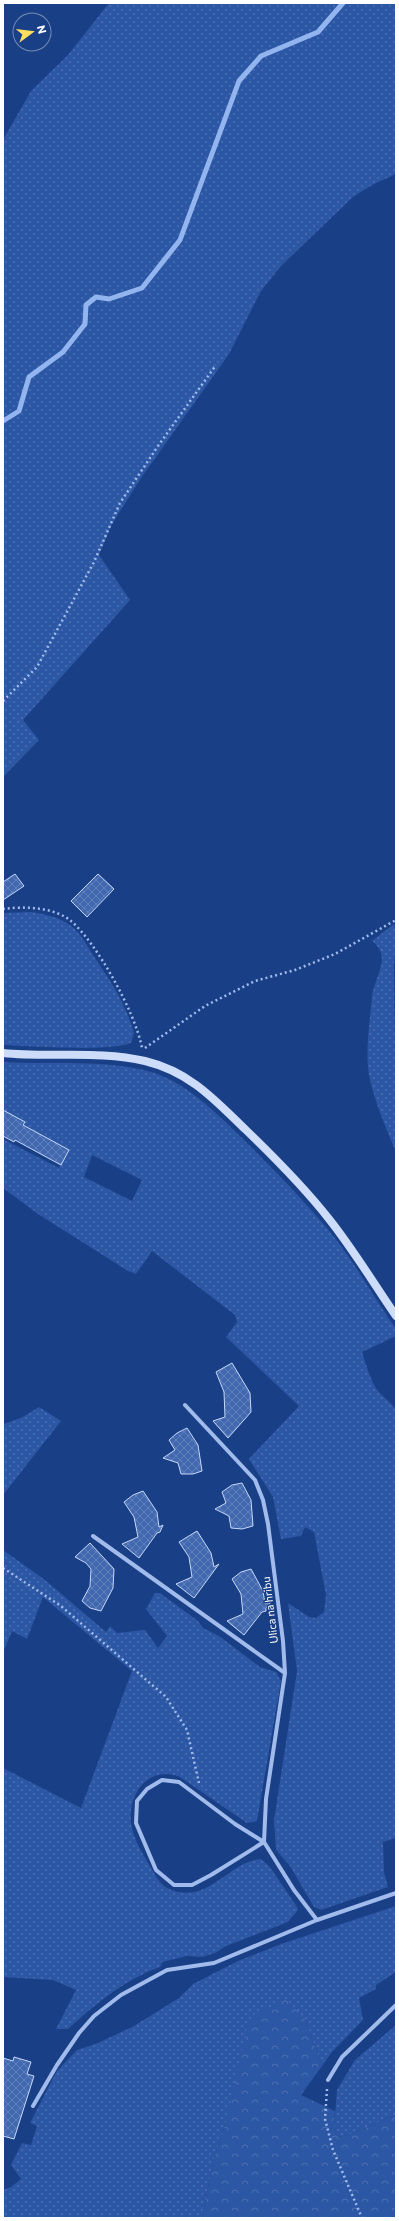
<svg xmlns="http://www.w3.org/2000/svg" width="399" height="2221" font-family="Commissioner,sans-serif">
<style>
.grass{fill:url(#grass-dots);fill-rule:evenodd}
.forest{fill:url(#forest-crowns)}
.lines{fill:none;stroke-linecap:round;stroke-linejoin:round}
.stream{stroke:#93b5ef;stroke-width:5}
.building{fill:url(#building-cross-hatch);stroke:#c6d8f9}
.path{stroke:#a1bcec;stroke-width:2.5;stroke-dasharray:2 3;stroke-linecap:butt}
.street{stroke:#a1bcec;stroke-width:4}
.secondary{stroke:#cddcf9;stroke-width:8}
.labels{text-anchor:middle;stroke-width:3;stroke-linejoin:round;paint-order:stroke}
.street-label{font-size:11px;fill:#fff;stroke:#193f86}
</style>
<defs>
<pattern id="grass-dots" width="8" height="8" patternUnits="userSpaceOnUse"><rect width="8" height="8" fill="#2c57a5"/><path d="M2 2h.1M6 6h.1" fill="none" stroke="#4c70b2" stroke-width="1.8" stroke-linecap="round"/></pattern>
<pattern id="forest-crowns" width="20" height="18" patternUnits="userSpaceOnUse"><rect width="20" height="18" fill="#2c57a5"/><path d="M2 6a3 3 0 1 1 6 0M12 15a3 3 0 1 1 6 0" fill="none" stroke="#4c70b2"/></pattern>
<pattern id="building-cross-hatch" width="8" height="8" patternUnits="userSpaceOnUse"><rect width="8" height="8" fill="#4269b0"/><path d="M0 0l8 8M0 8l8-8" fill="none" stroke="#5e80bc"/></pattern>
</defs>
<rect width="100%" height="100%" fill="#193f86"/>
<g class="grass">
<polygon points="109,3 396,3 396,174 374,184 354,196 281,266 261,291 229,354 141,478 112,524 99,555 130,600 23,720 39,740 3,777 3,140 31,91 68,55"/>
<path d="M31,912C44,914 60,917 71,926C80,933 87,945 93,955C110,980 126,1004 134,1033L131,1043C107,1052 31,1046 3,1045V913Z"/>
<path d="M394,924L396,931L394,967L396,1152C386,1128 376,1105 370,1080C364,1054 370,1023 372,997C374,977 393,957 372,941Z"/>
<path d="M4,1062C50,1065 107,1059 151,1072C188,1083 216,1113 243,1139C277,1173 311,1207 341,1246C360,1272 377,1302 396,1329V1336L362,1352C366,1364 370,1380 378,1391C384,1398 391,1402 396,1410V1838L383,1842L384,1872L388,1887L321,1910L314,1907L290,1866L276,1850L274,1820L297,1671L288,1603L309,1617L316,1618L324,1612L326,1595L314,1532L305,1527L301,1536L281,1539L273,1497L249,1459L299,1406L226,1337L237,1322L235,1315L152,1251L136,1274L128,1271L38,1214L3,1188V1139L59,1168L65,1151L3,1115ZM92,1155L142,1180L132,1201L84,1177Z"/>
<polygon points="39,1407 61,1421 3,1495 3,1424 21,1418"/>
<path d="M3,1550L45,1580L106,1632L110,1626L117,1633L145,1630L158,1648L167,1636L146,1609L155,1593H160L198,1621L203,1628L219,1636L260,1667L276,1672L281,1681L257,1821L247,1823L180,1777C147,1764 125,1797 132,1828C135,1841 143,1855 150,1866C155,1875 160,1885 169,1889C208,1906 228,1861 261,1859L270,1867L297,1907L298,1910L288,1922L226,1946L215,1953L202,1957L187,1956L162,1962L160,1967C124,1980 96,2004 68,2029H56L76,1990L53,1980L3,1977V1768L81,1808L132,1671L43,1597L27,1639L12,1631L3,1652Z"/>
<polygon points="396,1906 396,1972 376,1985 376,1989 359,1998 363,2020 332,2052 322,2066 305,2019 226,2122 214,2158 202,2218 3,2218 3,2190 11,2187 21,2179 11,2165 22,2143 31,2145 37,2126 30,2123 57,2071 77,2050 98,2043 134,2026 179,1998 193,1984 238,1961 281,1944"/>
<polygon points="396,2025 396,2114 352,2134 338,2137 334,2128 337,2090 355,2060"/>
</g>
<polygon class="forest" points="286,1999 305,2019 322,2066 301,2095 335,2111 334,2128 338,2137 352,2134 396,2114 396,2218 202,2218 214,2158 226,2122 246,2030 253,2015"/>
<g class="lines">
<polyline class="stream" points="3,421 19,411 29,377 63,352 85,324 86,305 96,297 109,299 142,288 180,240 239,81 261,56 318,32 343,3"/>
</g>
<g class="building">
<polygon points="15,874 24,886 3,900 3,882"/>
<polygon points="98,874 114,889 87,917 71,901"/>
<polygon points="3,1110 25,1122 23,1125 69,1150 61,1165 15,1140 14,1142 3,1136"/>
<polygon points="232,1363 250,1393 251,1412 228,1438 213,1421 225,1417 224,1392 216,1372"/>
<polygon points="187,1428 198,1445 202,1471 193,1474 181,1474 178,1463 163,1458 175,1450 169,1440 177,1433"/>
<polygon points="242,1483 251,1500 253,1526 242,1529 231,1528 229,1516 215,1509 226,1503 222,1492 232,1485"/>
<polygon points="143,1491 157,1512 159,1527 163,1525 160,1532 157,1533 139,1558 122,1544 138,1537 134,1517 124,1502 133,1495"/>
<polygon points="197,1531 211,1553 214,1567 219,1564 194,1598 176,1584 192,1577 189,1557 179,1542"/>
<polygon points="90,1543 114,1569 113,1588 101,1611 90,1608 82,1601 90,1586 91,1569 86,1563 75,1557"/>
<polygon points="251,1569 263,1591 265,1604 271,1602 266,1608 266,1611 262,1612 244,1635 227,1621 243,1614 241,1594 232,1579 241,1572"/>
<polygon points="14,2057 31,2062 27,2074 34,2076 14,2139 3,2136 3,2058 13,2061"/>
</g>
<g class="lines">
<g class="path">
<polyline points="3,701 37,667 94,562 120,503 158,446 216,365"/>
<path d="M3,909C24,906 54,907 71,921C97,943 136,1014 142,1048"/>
<polyline points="145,1048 205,1006 255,981 295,970 335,954 396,920"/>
<polyline points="3,1568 61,1606 166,1697 187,1730 199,1783"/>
<polyline points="327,2089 325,2119 333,2150 362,2218"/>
</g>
<g class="street">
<polyline points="185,1405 255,1480 263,1500 268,1524 283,1641 285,1673 266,1799 264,1842 294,1890 317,1920 396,1893"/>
<polyline points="93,1536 285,1673"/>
<polygon points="162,1780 179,1782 235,1824 264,1842 211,1875 192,1885 174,1885 156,1870 136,1823 137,1801 147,1789"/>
<polyline points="328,2080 342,2057 396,2005"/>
<polyline points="33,2106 57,2065 79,2033 94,2016 121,1995 167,1970 214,1963 317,1920"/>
</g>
<path class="secondary" d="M3,1053C50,1058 99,1050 145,1061C190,1072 214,1099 246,1130C275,1158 304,1187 329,1219C353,1249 374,1284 396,1316"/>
</g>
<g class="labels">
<g class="street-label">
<text transform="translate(270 1610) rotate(-97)" y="4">Ulica na hribu</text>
</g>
</g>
<rect width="399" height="2221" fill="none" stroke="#ffffff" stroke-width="8"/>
<g transform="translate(32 32) rotate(75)"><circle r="19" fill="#193f86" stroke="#758cb6"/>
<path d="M0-3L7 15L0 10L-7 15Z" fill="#ffdf5c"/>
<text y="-6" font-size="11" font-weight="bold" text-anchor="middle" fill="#ffffff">N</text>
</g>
</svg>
